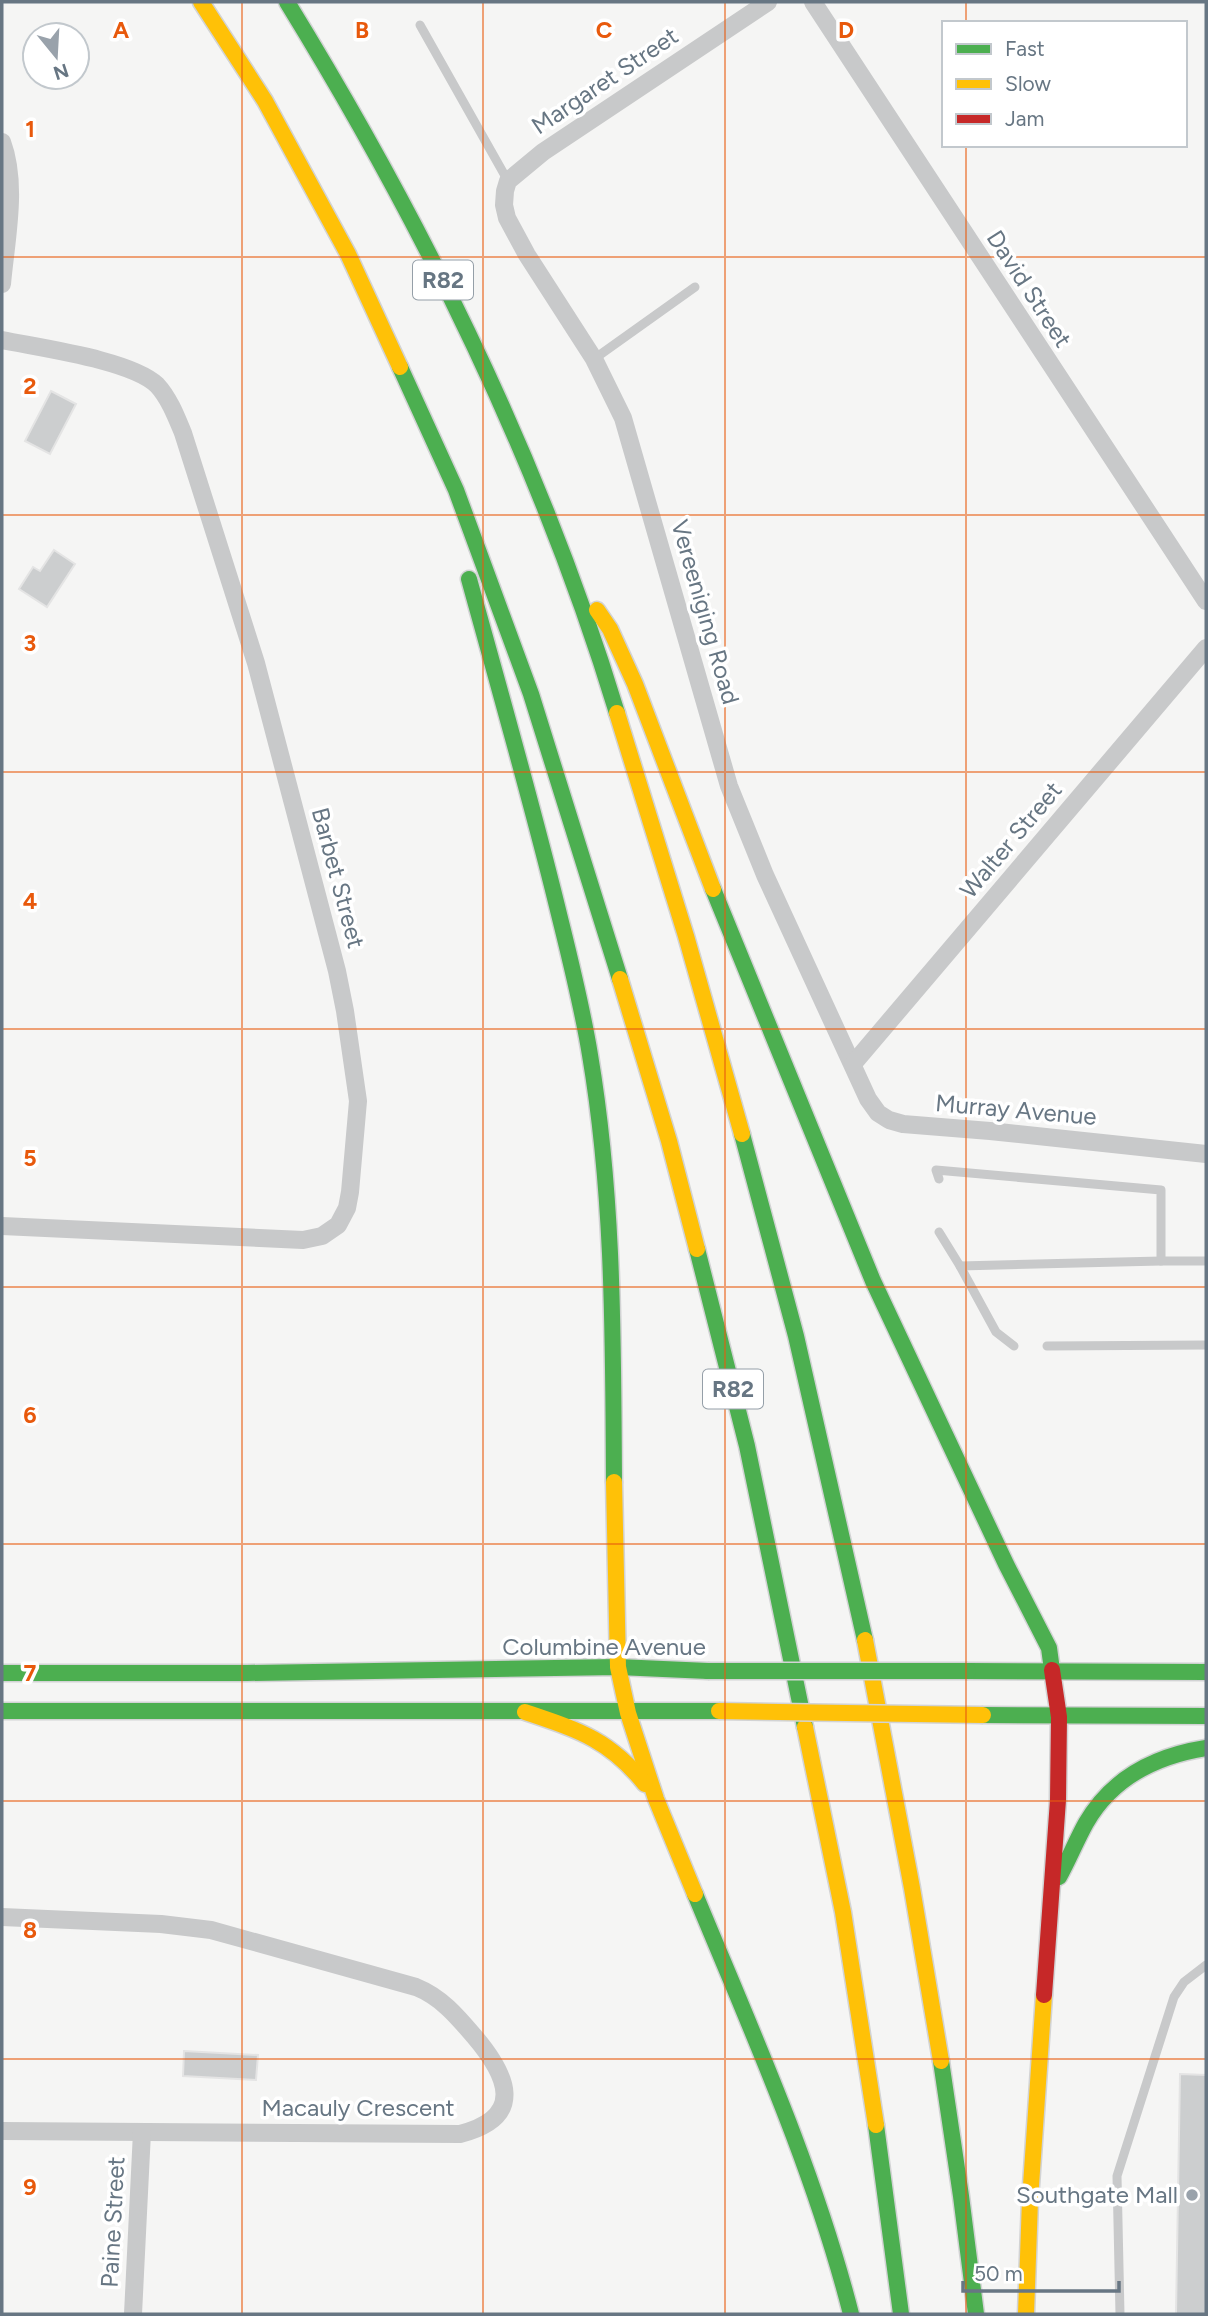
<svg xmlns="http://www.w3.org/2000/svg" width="1208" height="2316" font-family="Figtree,sans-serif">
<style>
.building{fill:#cccecf;stroke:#e4e4e4;stroke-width:2}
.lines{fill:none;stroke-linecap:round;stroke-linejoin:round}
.fast-casing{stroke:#d2d3d4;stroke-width:19}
.slow-casing{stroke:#d2d3d4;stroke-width:19}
.jam-casing{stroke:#d2d3d4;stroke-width:19}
.lane{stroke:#c8c9ca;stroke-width:9}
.street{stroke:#c8c9ca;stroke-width:18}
.fast{stroke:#4caf50;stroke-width:16}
.slow{stroke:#ffc107;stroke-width:16}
.jam{stroke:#c62828;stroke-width:16}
.fast-bridge-casing{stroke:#d2d3d4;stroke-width:19;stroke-linecap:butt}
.slow-bridge-casing{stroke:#d2d3d4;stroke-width:19;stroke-linecap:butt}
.fast-bridge{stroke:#4caf50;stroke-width:16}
.slow-bridge{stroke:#ffc107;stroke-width:16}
.grid{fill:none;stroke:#e8590c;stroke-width:2;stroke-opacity:0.55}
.poi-dot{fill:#99a2ab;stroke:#fff;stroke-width:2.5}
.labels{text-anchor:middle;stroke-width:7;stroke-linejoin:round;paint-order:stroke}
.shield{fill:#fff;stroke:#959fa8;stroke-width:2}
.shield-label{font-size:23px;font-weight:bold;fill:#677683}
.street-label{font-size:24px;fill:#677683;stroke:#fff}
.poi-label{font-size:24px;fill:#677683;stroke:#fff;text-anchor:end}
.grid-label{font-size:23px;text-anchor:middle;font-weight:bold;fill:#e8590c;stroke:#fff;stroke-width:7;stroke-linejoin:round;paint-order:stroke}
</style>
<rect width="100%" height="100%" fill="#f5f5f4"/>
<g class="building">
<polygon points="51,391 76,404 50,454 25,441"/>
<polygon points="54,550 75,564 47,607 19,589 33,567 40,571"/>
<polygon points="184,2051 258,2055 256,2080 183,2076"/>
<polygon points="1180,2074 1206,2075 1206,2314 1176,2314"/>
</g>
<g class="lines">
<defs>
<g id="fast">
<path d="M287,2C424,225 541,462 617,713"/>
<polyline points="400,367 456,490 531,694 620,979"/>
<path d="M469,579C499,688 530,796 557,906C569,955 582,1005 590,1055C614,1197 613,1339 614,1482"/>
<polyline points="713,889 873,1281 1006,1564 1049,1648 1052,1670"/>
<polyline points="742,1134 796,1336 865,1640"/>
<polyline points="697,1249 747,1446 805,1727"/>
<polyline points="968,1671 1206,1672"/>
<polyline points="2,1673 247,1673 618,1667 708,1671"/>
<polyline points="2,1711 719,1711"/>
<polyline points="983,1715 1206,1716"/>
<path d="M1059,1877C1069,1859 1076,1841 1086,1823C1112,1778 1155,1756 1206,1748"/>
<path d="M695,1894C752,2032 814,2169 851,2314"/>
<polyline points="941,2061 961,2196 976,2314"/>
<polyline points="876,2125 901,2314"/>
</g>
<g id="slow">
<polyline points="201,2 265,101 348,254 400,367"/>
<polyline points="597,610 610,629 635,684 713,889"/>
<polyline points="617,713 686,936 742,1134"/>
<polyline points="620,979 669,1141 697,1249"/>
<polyline points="614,1482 618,1667 628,1713 656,1799 695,1894"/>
<polyline points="865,1640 912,1888 941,2061"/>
<path d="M525,1712C578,1730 609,1739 645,1784"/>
<polyline points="805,1727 843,1912 876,2125"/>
<polyline points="1026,2314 1030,2200 1044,1995"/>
</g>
<polyline id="jam" points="1044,1995 1058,1800 1059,1717 1052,1670"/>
</defs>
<use href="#fast" class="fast-casing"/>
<use href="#slow" class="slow-casing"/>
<use href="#jam" class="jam-casing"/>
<g class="lane">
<polyline points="420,25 508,181"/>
<polyline points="594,359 695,287"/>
<polyline points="939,1179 936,1170 1161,1190 1161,1261"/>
<polyline points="939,1232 960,1266 996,1332 1014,1346"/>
<polyline points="960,1266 1161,1261 1206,1261"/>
<polyline points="1047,1346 1206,1345"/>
<polyline points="1120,2314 1117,2176 1174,1997 1184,1982 1206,1965"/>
</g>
<g class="street">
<polyline points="768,2 543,152 508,181 505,191 504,205 507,218 527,255 594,359 623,418 729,786 765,875 868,1099 878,1113 889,1120 903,1124 990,1131 1206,1154"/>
<polyline points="813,2 1206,601"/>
<path d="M2,142C18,185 6,239 2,284"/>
<path d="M2,340C40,348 131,360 157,385C169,398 176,416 183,433L256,663L337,971L345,1011L358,1101L350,1192L347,1208L338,1225L322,1236L303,1240L2,1226"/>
<polyline points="853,1064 1206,648"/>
<path d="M2,1917L161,1924L211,1930L416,1987C441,1997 457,2016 474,2036C508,2076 526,2117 460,2134L2,2131"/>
<polyline points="133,2314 142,2132"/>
</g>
<use href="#fast" class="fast"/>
<use href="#slow" class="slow"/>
<use href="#jam" class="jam"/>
<defs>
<polyline id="fast-bridge" points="708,1671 968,1671"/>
<polyline id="slow-bridge" points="719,1711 983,1715"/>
</defs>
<use href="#fast-bridge" class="fast-bridge-casing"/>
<use href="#slow-bridge" class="slow-bridge-casing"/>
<use href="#fast-bridge" class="fast-bridge"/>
<use href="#slow-bridge" class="slow-bridge"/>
</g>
<path class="grid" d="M242,2V2314M483,2V2314M725,2V2314M966,2V23M966,145V2314M2,257H1206M2,515H1206M2,772H1206M2,1029H1206M2,1287H1206M2,1544H1206M2,1801H1206M2,2059H1206"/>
<circle class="poi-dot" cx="1192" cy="2195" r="7"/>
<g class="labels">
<g class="shield">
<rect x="413" y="260.5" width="60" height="39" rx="5"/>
<rect x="703" y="1369.5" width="60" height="39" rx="5"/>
</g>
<g class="shield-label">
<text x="443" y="288">R82</text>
<text x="733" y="1397">R82</text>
</g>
<g class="street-label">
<text transform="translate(605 81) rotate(-34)" y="8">Margaret Street</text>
<text transform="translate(1029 289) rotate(57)" y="8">David Street</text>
<text transform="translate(705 612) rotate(74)" y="8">Vereeniging Road</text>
<text transform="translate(1011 840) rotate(-50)" y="8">Walter Street</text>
<text transform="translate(338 878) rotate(75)" y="8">Barbet Street</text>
<text transform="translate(1016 1110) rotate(5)" y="8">Murray Avenue</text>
<text x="604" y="1655">Columbine Avenue</text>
<text x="358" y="2116">Macauly Crescent</text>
<text transform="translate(113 2222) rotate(-87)" y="8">Paine Street</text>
</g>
<g class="poi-label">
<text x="1178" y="2203">Southgate Mall</text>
</g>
</g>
<g class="grid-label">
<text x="121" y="38">A</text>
<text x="362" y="38">B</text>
<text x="604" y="38">C</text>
<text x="846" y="38">D</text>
<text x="30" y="137">1</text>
<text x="30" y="394">2</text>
<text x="30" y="651">3</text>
<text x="30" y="909">4</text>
<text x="30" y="1166">5</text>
<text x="30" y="1423">6</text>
<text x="30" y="1681">7</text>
<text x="30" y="1938">8</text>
<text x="30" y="2195">9</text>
</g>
<rect width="1208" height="2316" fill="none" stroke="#677683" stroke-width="7"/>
<rect x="942" y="21" width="245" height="126" fill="#ffffff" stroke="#c2c8cd" stroke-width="2"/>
<rect x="956" y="44" width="35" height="10" fill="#4caf50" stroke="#c2c8cd" stroke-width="2"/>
<text x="1005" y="56" font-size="21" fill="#677683">Fast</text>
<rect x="956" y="79" width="35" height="10" fill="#ffc107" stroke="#c2c8cd" stroke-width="2"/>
<text x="1005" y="91" font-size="21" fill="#677683">Slow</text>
<rect x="956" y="114" width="35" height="10" fill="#c62828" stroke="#c2c8cd" stroke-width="2"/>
<text x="1005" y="126" font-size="21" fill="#677683">Jam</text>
<g transform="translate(56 56) rotate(162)"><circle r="33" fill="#ffffff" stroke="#c2c8cd" stroke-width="2"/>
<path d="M0-5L12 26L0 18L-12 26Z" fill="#99a2ab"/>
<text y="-10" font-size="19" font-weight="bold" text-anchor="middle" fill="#677683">N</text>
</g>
<path d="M963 2281v10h156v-10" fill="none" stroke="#677683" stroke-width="3.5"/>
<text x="974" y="2281" font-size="21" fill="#677683" stroke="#ffffff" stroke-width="5" paint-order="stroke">50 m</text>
</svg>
